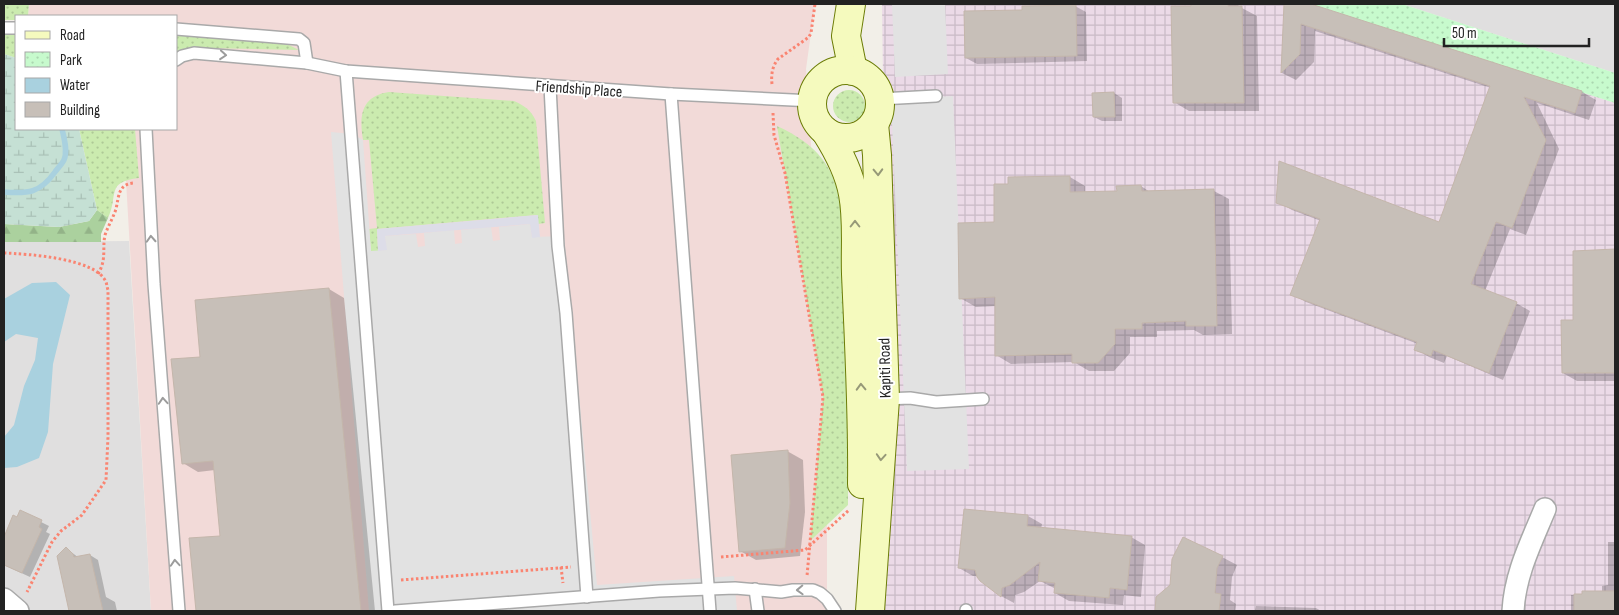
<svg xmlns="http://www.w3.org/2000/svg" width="1619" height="615" font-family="'Sofia Sans Condensed',sans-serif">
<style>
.residential{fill:#e0dfdf}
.commercial{fill:#f2dad8}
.industrial{fill:url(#industrial-grid)}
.grass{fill:url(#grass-dots)}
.forest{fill:url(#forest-firs)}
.wetland{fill:url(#wetland-marsh)}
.park{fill:url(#park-dots)}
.parking{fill:#e2e2e2}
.plaza{fill:#dddde8}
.water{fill:#a9d1df}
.shadow{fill:#0003}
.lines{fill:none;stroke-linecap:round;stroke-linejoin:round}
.stream{stroke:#a9d1df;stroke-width:5.5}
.building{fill:#c7bfb8;stroke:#c4b6ab}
.lane-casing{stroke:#a9a9a9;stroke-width:14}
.street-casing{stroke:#a9a9a9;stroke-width:24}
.secondary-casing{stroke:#6b7c05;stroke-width:30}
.path{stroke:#fa8471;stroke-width:3;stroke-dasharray:2.5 2.5;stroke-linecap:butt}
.lane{stroke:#fff;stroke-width:11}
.street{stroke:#fff;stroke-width:21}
.secondary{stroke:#f5fabe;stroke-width:28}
.oneway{stroke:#9c9c9c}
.oneway2{stroke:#969978}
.labels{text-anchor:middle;stroke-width:4;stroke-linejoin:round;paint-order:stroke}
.street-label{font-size:16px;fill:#222;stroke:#fff}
</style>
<defs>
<pattern id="industrial-grid" width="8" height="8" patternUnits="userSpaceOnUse" patternTransform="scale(1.25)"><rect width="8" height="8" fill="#ebdae7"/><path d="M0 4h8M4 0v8" fill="none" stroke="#c9bbc6"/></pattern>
<pattern id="grass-dots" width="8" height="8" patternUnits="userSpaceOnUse" patternTransform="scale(1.25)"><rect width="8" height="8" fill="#cbebaf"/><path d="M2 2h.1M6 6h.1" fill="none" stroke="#aec996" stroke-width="1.8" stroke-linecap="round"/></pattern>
<pattern id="forest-firs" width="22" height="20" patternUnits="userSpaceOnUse" patternTransform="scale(1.25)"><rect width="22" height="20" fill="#abd19e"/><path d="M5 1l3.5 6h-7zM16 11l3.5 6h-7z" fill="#93b388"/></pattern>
<pattern id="wetland-marsh" width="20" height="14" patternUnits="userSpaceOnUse" patternTransform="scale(1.25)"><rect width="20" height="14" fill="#c5e0d4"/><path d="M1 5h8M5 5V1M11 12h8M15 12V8" fill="none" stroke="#a9c0b6"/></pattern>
<pattern id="park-dots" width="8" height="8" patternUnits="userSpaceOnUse" patternTransform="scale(1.25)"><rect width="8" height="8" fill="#c7facd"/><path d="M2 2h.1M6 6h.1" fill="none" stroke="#abd6b0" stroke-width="1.8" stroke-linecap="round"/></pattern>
</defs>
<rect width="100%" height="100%" fill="#f2efe8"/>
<g class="residential">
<polygon points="1402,4 1615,4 1615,73"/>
<polygon points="129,241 151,611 4,611 4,242"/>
</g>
<polygon class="commercial" points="29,4 815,4 806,69 827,388 827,611 151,611 123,129 176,129 176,16 28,16"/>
<polygon class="industrial" points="882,4 1308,4 1615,103 1615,611 885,611 888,447"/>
<g class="grass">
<polygon points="4,4 29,4 28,16 16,16 16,20 4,20"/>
<polygon points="176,31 279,40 299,50 203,48 183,49 176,52"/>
<polygon points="4,34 16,34 16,58 4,54"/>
<circle cx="849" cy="106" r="16"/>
<path d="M389,92L514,101C525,106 531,110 536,121L545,223L538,224L537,215L377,229L378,251L371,252L369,229L377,228L369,140H363C359,116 361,96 389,92Z"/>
<path d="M777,126C818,145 837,168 841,213L848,442V505L810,541L823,397Z"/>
<path d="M79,129H135L139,178C105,182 119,195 108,218L97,210Z"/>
</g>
<polygon class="forest" points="97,210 108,218 101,234 101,242 4,242 4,224 59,227 89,221"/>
<polygon class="wetland" points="4,54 16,58 16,129 79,129 97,210 89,221 59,227 4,224"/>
<polygon class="park" points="1308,4 1402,4 1615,73 1615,103"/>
<g class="parking">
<polygon points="892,4 945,4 948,74 895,77"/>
<polygon points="953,96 969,469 907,471 891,99"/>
<polygon points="331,132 352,134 363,140 371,251 386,250 385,236 416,234 418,247 425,246 424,233 454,230 455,244 462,243 461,230 491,227 493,241 500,240 499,227 530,224 532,237 564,236 597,585 734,576 737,611 369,611"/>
</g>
<polygon class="plaza" points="538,215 540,237 532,238 530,224 385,236 387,250 378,251 377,229"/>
<polygon class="water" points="56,282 70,295 53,364 48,432 39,458 17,467 4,468 4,437 14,425 24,386 35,360 38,338 16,334 4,342 4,299 32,283"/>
<g class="shadow">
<polygon points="1192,4 1237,4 1240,7 1257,16 1259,111 1189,111 1174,102"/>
<polygon points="1285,4 1307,4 1582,92 1596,100 1589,120 1537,103 1559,149 1526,235 1510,229 1485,291 1516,303 1530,311 1503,380 1447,356 1444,363 1429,357 1416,349 1418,344 1306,302 1292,294 1321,221 1292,210 1278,202 1440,224 1491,88 1315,31 1314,62 1296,80 1282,73"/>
<polygon points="1075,6 1086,12 1087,61 977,64 966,58 1023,11"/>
<polygon points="1114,93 1122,98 1122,121 1102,121 1094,117"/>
<polygon points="1070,177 1085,186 1085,193 1118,192 1141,186 1150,192 1214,191 1229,199 1232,334 1203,335 1194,330 1157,331 1157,337 1130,337 1130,353 1114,371 1089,371 1074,362 1011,364 996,355 996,306 976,307 960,298 995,223 1009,185"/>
<polygon points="1615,251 1615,381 1577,381 1563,373 1575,321 1574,252"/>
<polygon points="329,289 344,298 375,611 197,611 190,540 221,537 215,470 198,472 183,463 201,358"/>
<polygon points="787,451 803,460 805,512 800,556 756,560 740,551"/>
<polygon points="21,512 49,526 46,532 50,534 30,577 4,565 4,540 14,517 17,519"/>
<polygon points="1028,516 1042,524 1041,529 1131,537 1145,545 1141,597 1124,595 1123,605 1069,601 1055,593 1056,589 1040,581 1024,592 1015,595 1014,603 1001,596 978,576 973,576 959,568"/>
<polygon points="1608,542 1615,542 1615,611 1571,611 1571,595 1583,595 1602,592 1602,586 1608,585"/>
<polygon points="66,548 79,558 90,555 98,560 106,597 115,602 117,611 71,611 58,557"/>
<polygon points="1222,557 1237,565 1232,577 1230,600 1236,604 1235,611 1157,611 1158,598"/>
<polygon points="1256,606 1316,608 1321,611 1255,611"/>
</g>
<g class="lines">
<path class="stream" d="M4,192C28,194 40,193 55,172C57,169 62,164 64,160C68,151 64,138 62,129"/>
</g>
<g class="building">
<polygon points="1191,4 1228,4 1228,6 1242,6 1244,103 1173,103 1171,6 1191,6"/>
<polygon points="1284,4 1311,4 1582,91 1575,113 1524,97 1546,140 1512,228 1496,222 1471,284 1517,302 1489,373 1433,350 1431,356 1414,350 1417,342 1290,295 1320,219 1276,203 1279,161 1439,222 1490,86 1301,24 1300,54 1281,73"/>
<polygon points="1076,5 1077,56 965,58 964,11 1022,10 1022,6"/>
<polygon points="1114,92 1115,117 1093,117 1092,93"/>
<polygon points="1070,176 1070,192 1117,191 1116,186 1141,185 1142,191 1214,189 1217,326 1186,326 1186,321 1142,323 1142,329 1115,329 1115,344 1098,363 1072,363 1072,354 995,356 995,297 959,299 958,223 994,222 994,184 1008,184 1008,177"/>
<polygon points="1615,249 1615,373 1562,373 1561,320 1573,320 1573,251"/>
<polygon points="329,288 361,611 196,611 189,538 220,536 213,461 182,464 171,359 200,357 195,300"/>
<polygon points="788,450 790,503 785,548 739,552 731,455"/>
<polygon points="964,509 1028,515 1027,526 1132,536 1127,590 1110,588 1109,598 1054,593 1055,583 1038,581 1040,562 1010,585 1002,588 1001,597 980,581 977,577 975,570 958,568"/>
<polygon points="20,510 42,520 39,527 42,529 22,573 4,565 4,537 13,515 17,517"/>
<polygon points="1183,537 1223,556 1217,568 1215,593 1221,594 1219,611 1155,611 1156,597 1170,585 1172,559"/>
<polygon points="66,547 73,554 74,557 90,554 103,611 69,611 57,556"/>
<polygon points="1582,591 1615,591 1615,611 1574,611 1574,594 1582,594"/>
</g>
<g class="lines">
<defs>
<g id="lane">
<polyline points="4,28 16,28"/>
<polyline points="176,29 299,39 304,43 307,63"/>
<polyline points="176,60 182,56 194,53 307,63 346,71 671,94 813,101"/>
<polyline points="346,71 388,611"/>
<polyline points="550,86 558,246 566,313 587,597"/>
<polyline points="671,94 710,611"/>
<polyline points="880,99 936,96"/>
<polyline points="146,129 154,284 179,611"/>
<polyline points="885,399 910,398 936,402 983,399"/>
<polyline points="755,589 758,611"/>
<polyline points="395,611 659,591 735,588 781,592 793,590 813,590 820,593 827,599 835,611"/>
<polyline points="966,611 966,610"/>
</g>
<g id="street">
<polyline points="4,599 18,611"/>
<path d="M1513,611C1515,574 1531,543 1545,509"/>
</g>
<g id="secondary">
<polyline points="851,4 846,36 853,71"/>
<circle cx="846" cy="104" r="34"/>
<path d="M826,132C838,151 849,171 853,194C858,220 855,248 856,274C859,344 863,414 862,484"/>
<polyline points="870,611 885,399 877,155 874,124"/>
</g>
</defs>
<use href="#lane" class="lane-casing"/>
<use href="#street" class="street-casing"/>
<use href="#secondary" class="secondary-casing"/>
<g class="path">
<path d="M772,84C771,75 772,67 778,59L809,37L811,33L815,4"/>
<polyline points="773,113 774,135 785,173 823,397 807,576"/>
<path d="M4,253C27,254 96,258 106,282C107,285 107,287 108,290V437L106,480L82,515L61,531L52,542L27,592"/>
<path d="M98,274C107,259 102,249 105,235C108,226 113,218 116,209C119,196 118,184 134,183"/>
<polyline points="721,557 805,550 849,510"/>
<polyline points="561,567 563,583"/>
<polyline points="401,580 571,567"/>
</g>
<use href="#lane" class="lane"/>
<use href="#street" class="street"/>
<use href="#secondary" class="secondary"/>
</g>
<defs><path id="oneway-chevron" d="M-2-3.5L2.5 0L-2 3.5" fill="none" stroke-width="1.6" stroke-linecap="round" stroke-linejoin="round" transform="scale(1.25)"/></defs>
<g class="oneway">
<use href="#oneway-chevron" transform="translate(223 55) rotate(5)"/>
<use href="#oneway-chevron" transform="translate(151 239) rotate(-93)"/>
<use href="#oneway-chevron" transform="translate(163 401) rotate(-94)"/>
<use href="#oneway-chevron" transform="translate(175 563) rotate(-94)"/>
<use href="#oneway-chevron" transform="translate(800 590) rotate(178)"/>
</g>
<g class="oneway2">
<use href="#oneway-chevron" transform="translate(878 172) rotate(88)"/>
<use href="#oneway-chevron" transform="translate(855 224) rotate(-90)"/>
<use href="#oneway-chevron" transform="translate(861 387) rotate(-92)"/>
<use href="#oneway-chevron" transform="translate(881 457) rotate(94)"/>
</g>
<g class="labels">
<g class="street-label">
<text transform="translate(579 88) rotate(4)" y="6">Friendship Place</text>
<text transform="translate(884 368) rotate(-91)" y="6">Kapiti Road</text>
</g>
</g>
<rect width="1619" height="615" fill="none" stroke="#222222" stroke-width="10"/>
<rect x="15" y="15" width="162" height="115" fill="#ffffff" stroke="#a7a7a7"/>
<rect x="25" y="31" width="25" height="8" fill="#f5fabe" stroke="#a7a7a7"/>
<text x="60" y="40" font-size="15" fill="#222222">Road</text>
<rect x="25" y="52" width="25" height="15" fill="url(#park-dots)" stroke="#a7a7a7"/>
<text x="60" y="65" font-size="15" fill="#222222">Park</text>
<rect x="25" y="78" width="25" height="15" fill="#a9d1df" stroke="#a7a7a7"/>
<text x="60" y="90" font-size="15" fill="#222222">Water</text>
<rect x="25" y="102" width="25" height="15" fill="#c7bfb8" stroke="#a7a7a7"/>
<text x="60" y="115" font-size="15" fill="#222222">Building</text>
<path d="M1444 38v8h145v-8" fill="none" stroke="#222222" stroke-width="2.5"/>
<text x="1452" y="38" font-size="15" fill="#222222" stroke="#ffffff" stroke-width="4" paint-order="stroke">50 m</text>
</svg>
